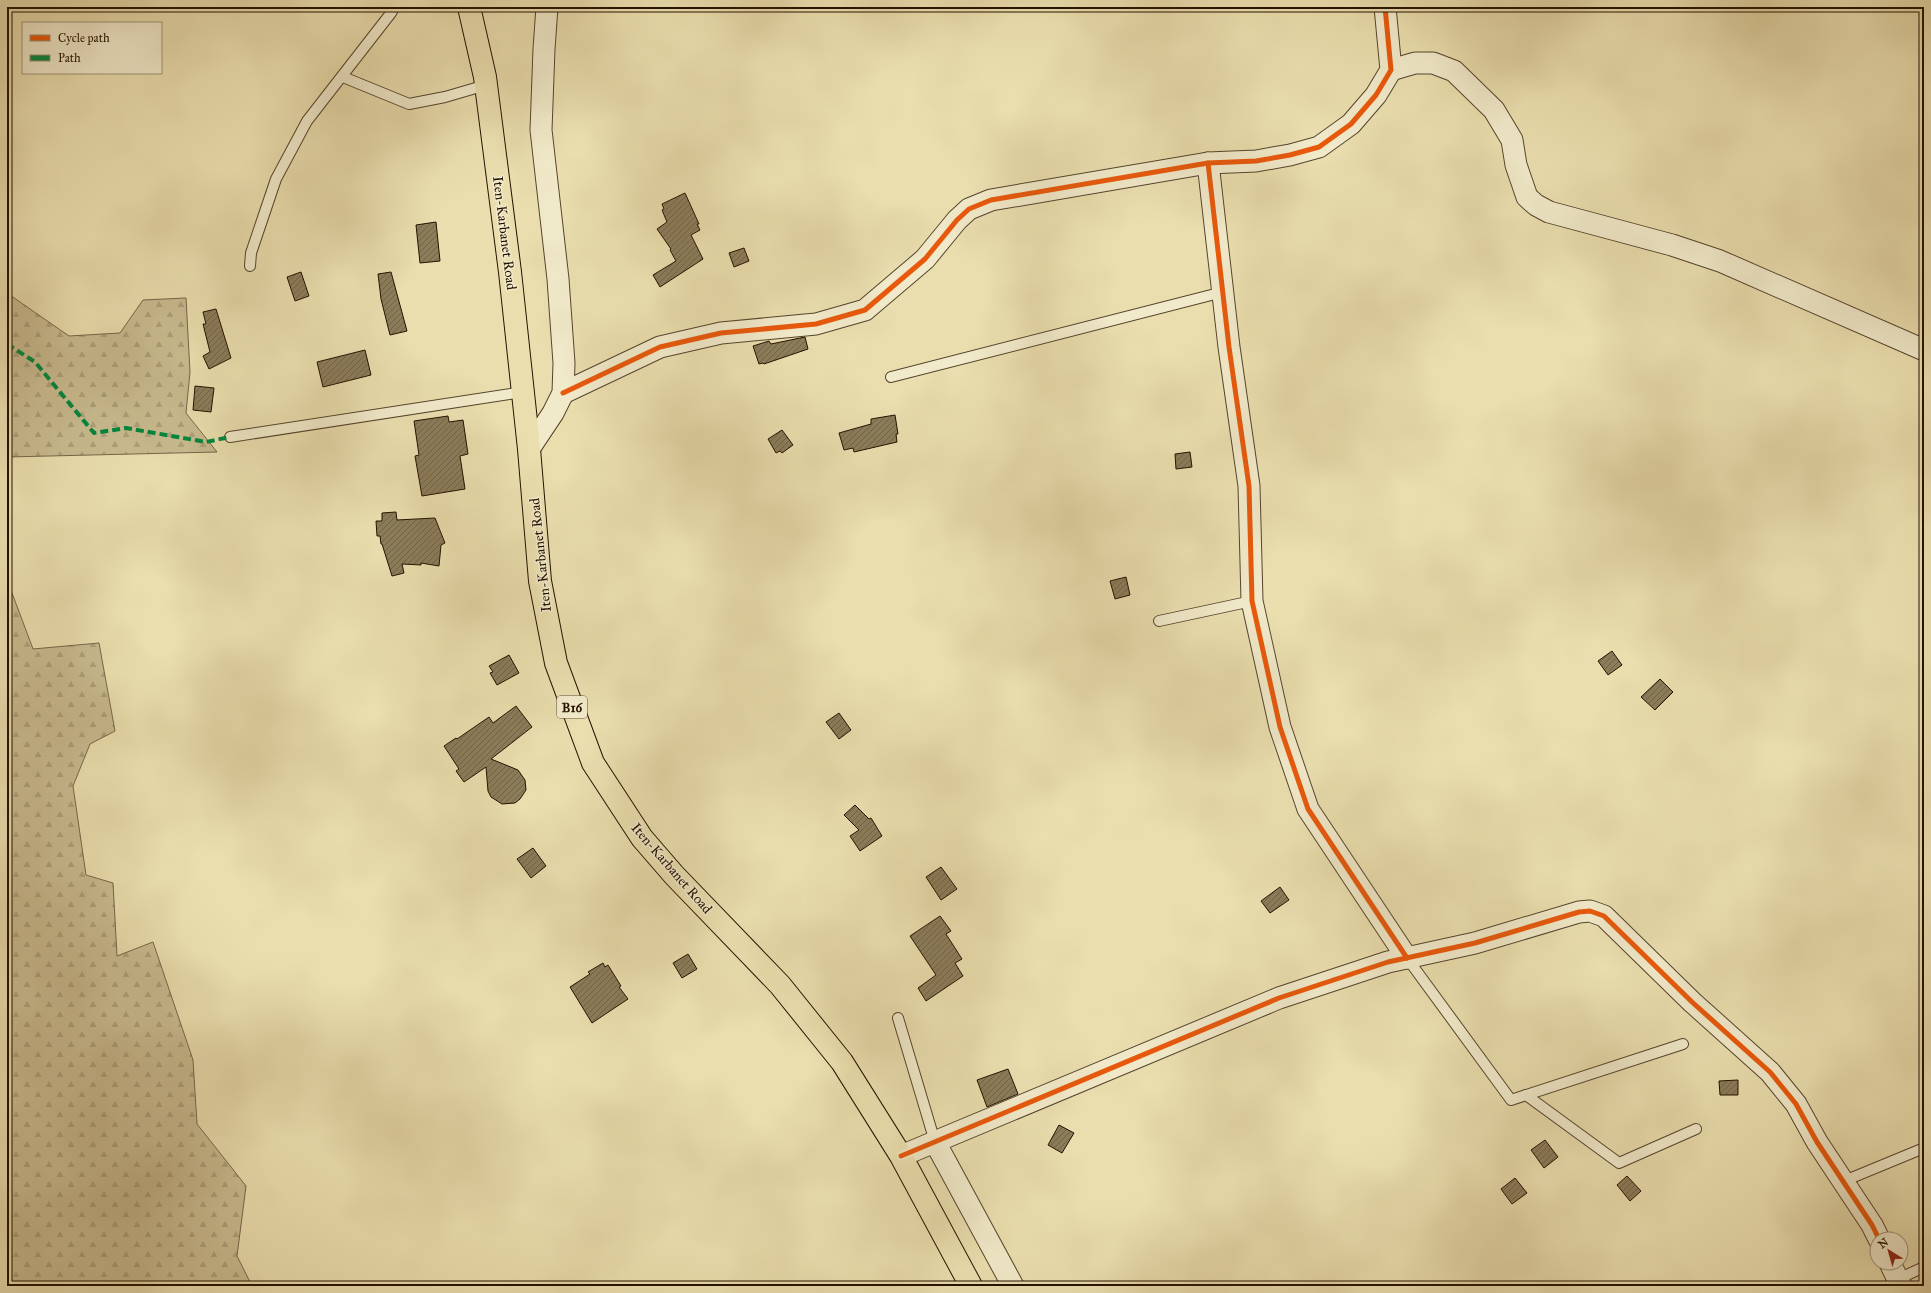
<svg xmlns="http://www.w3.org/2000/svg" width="1931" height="1293" font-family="'IM FELL Great Primer',serif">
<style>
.forest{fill:url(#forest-firs);stroke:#776648}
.building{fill:url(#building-hatch);stroke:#251100}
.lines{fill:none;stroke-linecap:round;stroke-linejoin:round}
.lane-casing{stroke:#56442c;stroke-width:12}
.street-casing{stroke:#56442c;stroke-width:23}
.primary-casing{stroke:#251100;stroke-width:24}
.lane{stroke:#f1eaca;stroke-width:10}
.street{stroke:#f1eaca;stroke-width:21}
.primary{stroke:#eadeae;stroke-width:22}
.quiet{stroke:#00873e;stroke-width:4;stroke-dasharray:8 4;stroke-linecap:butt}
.cycleway-casing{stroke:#f1eaca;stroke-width:8}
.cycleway{stroke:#e8590c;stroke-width:5}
.labels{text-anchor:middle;stroke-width:3;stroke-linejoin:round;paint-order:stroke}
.shield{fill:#f1eaca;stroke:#62523d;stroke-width:1}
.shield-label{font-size:13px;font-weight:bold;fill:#251100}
.street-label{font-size:14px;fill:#251100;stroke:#f1eaca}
</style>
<defs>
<pattern id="forest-firs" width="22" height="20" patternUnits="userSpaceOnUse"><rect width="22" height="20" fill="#c9bb90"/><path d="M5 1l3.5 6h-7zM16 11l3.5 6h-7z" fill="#aca07a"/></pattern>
<pattern id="building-hatch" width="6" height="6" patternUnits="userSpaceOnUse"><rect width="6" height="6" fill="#8b7c5a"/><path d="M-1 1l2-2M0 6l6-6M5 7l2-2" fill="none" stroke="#716448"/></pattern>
</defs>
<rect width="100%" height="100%" fill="#eadeae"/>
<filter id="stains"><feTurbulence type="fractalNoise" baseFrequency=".005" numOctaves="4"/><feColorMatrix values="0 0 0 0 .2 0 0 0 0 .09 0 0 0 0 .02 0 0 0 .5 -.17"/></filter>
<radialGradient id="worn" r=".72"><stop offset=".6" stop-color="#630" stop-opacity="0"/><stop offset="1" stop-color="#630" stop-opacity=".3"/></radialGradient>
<g class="forest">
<polygon points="7,293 69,336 120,333 143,300 186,298 190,372 186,413 217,452 7,457"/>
<polygon points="7,590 12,593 33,649 99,643 115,731 90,744 73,786 86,875 113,883 117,956 153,942 193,1060 197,1124 246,1186 237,1256 252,1286 7,1286"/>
</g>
<g class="building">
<polygon points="685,193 699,224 697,224 700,230 691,235 703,259 660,287 653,275 676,261 670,250 671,249 657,229 667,222 662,210 664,209 662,204"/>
<polygon points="436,222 440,261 420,263 416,225"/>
<polygon points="744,248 749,261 734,267 729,253"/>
<polygon points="301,272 309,296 295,301 287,277"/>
<polygon points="391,272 407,331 390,335 381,299 378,274"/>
<polygon points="216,309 231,358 209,369 203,356 210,352 203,324 206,324 203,312"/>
<polygon points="805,337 808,349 764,364 763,363 759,364 753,346 769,341 771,344"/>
<polygon points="365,350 371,375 323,387 317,362"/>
<polygon points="195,386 214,388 211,412 193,410"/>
<polygon points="895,415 898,434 896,434 897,442 854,452 853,448 844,450 839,433 871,424 871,419"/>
<polygon points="448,416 449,422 463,420 468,454 460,456 465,489 422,496 415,456 419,455 414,421"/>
<polygon points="782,430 793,445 782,453 780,451 776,453 768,439"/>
<polygon points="1190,452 1192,467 1176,469 1175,454"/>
<polygon points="396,512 397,520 435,518 445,543 441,545 439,566 421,563 421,565 402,564 404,573 392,576 382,544 381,544 380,536 377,536 376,521 382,521 382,513"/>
<polygon points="1126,577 1130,595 1115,599 1110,581"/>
<polygon points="1612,651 1622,665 1608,675 1598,661"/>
<polygon points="509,655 519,673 497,685 490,673 493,672 489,666"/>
<polygon points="1660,679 1673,692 1655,710 1641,697"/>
<polygon points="516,706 532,727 491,759 518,770 525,780 526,790 520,799 515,803 502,804 491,797 488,791 486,767 464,782 456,771 459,769 444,746 456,738 457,739 489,717 493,723"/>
<polygon points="839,713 851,730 839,739 826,722"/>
<polygon points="855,805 869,819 871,818 882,836 860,851 850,836 859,830 844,815"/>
<polygon points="533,848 546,866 531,878 517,859"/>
<polygon points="941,867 957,889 941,900 926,877"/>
<polygon points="1280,887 1289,900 1270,913 1261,901"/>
<polygon points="940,916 951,931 946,934 962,959 955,963 963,976 926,1001 918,988 936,975 910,936"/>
<polygon points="688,954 697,969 682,978 673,963"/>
<polygon points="603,963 605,967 608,965 621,986 619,987 628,999 592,1023 570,987 590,974 588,972"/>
<polygon points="1008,1069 1018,1094 987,1107 977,1080"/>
<polygon points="1738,1080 1738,1095 1720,1095 1719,1081"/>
<polygon points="1059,1125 1074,1133 1062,1153 1048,1145"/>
<polygon points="1545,1140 1558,1157 1544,1168 1531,1150"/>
<polygon points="1627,1176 1641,1191 1630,1201 1617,1185"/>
<polygon points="1515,1178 1527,1193 1512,1204 1501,1189"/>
</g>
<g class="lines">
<defs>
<g id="lane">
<polyline points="343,77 409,104 445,97 486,85"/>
<polyline points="250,266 251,253 276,179 307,121 391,13 394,7"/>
<polyline points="891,377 1223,292"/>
<polyline points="230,437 523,392"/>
<polyline points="1159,621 1252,601"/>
<polyline points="1407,958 1511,1100 1683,1044"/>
<polyline points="898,1018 935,1142"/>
<polyline points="1526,1095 1619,1163 1696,1129"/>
<polyline points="1844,1181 1924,1148"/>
<polyline points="1898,1279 1924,1267"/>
</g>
<g id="street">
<polyline points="1391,70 1415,63 1433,63 1454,71 1494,110 1512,140 1516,165 1527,197 1536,205 1549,212 1672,245 1720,261 1924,350"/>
<polyline points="1208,163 1229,347 1249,486 1252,601 1280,727 1308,809 1407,958"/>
<polyline points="563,393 660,347 721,333 816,324 865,310 925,259 957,220 969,209 991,200 1208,163 1256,161 1290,155 1319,147 1351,124 1376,95 1391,70 1385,7"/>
<polyline points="529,449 553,413 563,393 564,363 558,279 541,130 544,49 547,7"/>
<polyline points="935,1142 1013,1286"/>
<polyline points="901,1156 1279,998 1388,962 1475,943 1579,912 1590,911 1604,916 1692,1002 1770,1072 1796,1104 1817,1142 1872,1225 1879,1239"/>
<polyline points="1890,1263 1901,1286"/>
</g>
<polyline id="primary" points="469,7 485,77 510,272 529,449 540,581 556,663 593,763 642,838 674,875 780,985 842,1062 901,1156 971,1286"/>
</defs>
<use href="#lane" class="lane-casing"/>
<use href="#street" class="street-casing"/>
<use href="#primary" class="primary-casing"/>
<use href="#lane" class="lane"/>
<use href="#street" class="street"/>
<use href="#primary" class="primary"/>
<polyline class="quiet" points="7,344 35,362 94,433 126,428 206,442 230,437"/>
<defs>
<g id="cycleway">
<polyline points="1208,163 1229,347 1249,486 1252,601 1280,727 1308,809 1407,958"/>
<polyline points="563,393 660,347 721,333 816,324 865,310 925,259 957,220 969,209 991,200 1208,163 1256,161 1290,155 1319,147 1351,124 1376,95 1391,70 1385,7"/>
<polyline points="901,1156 1279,998 1388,962 1475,943 1579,912 1590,911 1604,916 1692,1002 1770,1072 1796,1104 1817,1142 1872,1225 1879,1239"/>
</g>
</defs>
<use href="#cycleway" class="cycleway-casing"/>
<use href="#cycleway" class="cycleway"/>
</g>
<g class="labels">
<rect class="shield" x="557" y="696" width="30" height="22" rx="3"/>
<g class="shield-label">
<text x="572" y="712">B16</text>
</g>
<g class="street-label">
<text transform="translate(505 233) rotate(83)" y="5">Iten-Karbanet Road</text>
<text transform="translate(540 555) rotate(-96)" y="5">Iten-Karbanet Road</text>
<text transform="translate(672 868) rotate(49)" y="5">Iten-Karbanet Road</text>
</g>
</g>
<rect width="1931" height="1293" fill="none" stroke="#eadeae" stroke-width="24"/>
<rect x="8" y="8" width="1915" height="1277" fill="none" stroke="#251100" stroke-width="2"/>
<rect x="12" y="12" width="1907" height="1269" fill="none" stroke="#251100"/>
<rect x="22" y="22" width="140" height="52" fill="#f1eaca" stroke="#9f9379"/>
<rect x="30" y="35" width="20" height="6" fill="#e8590c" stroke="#9f9379"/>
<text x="58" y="42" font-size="12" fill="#251100">Cycle path</text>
<rect x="30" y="55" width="20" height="6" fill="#00873e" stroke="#9f9379"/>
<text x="58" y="62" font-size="12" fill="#251100">Path</text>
<g transform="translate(1889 1251) rotate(323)"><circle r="19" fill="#f1eaca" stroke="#9f9379"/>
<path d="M0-3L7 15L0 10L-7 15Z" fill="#8f2418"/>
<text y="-6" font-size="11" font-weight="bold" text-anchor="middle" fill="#251100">N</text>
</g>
<rect width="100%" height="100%" filter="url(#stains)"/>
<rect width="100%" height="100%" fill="url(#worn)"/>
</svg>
